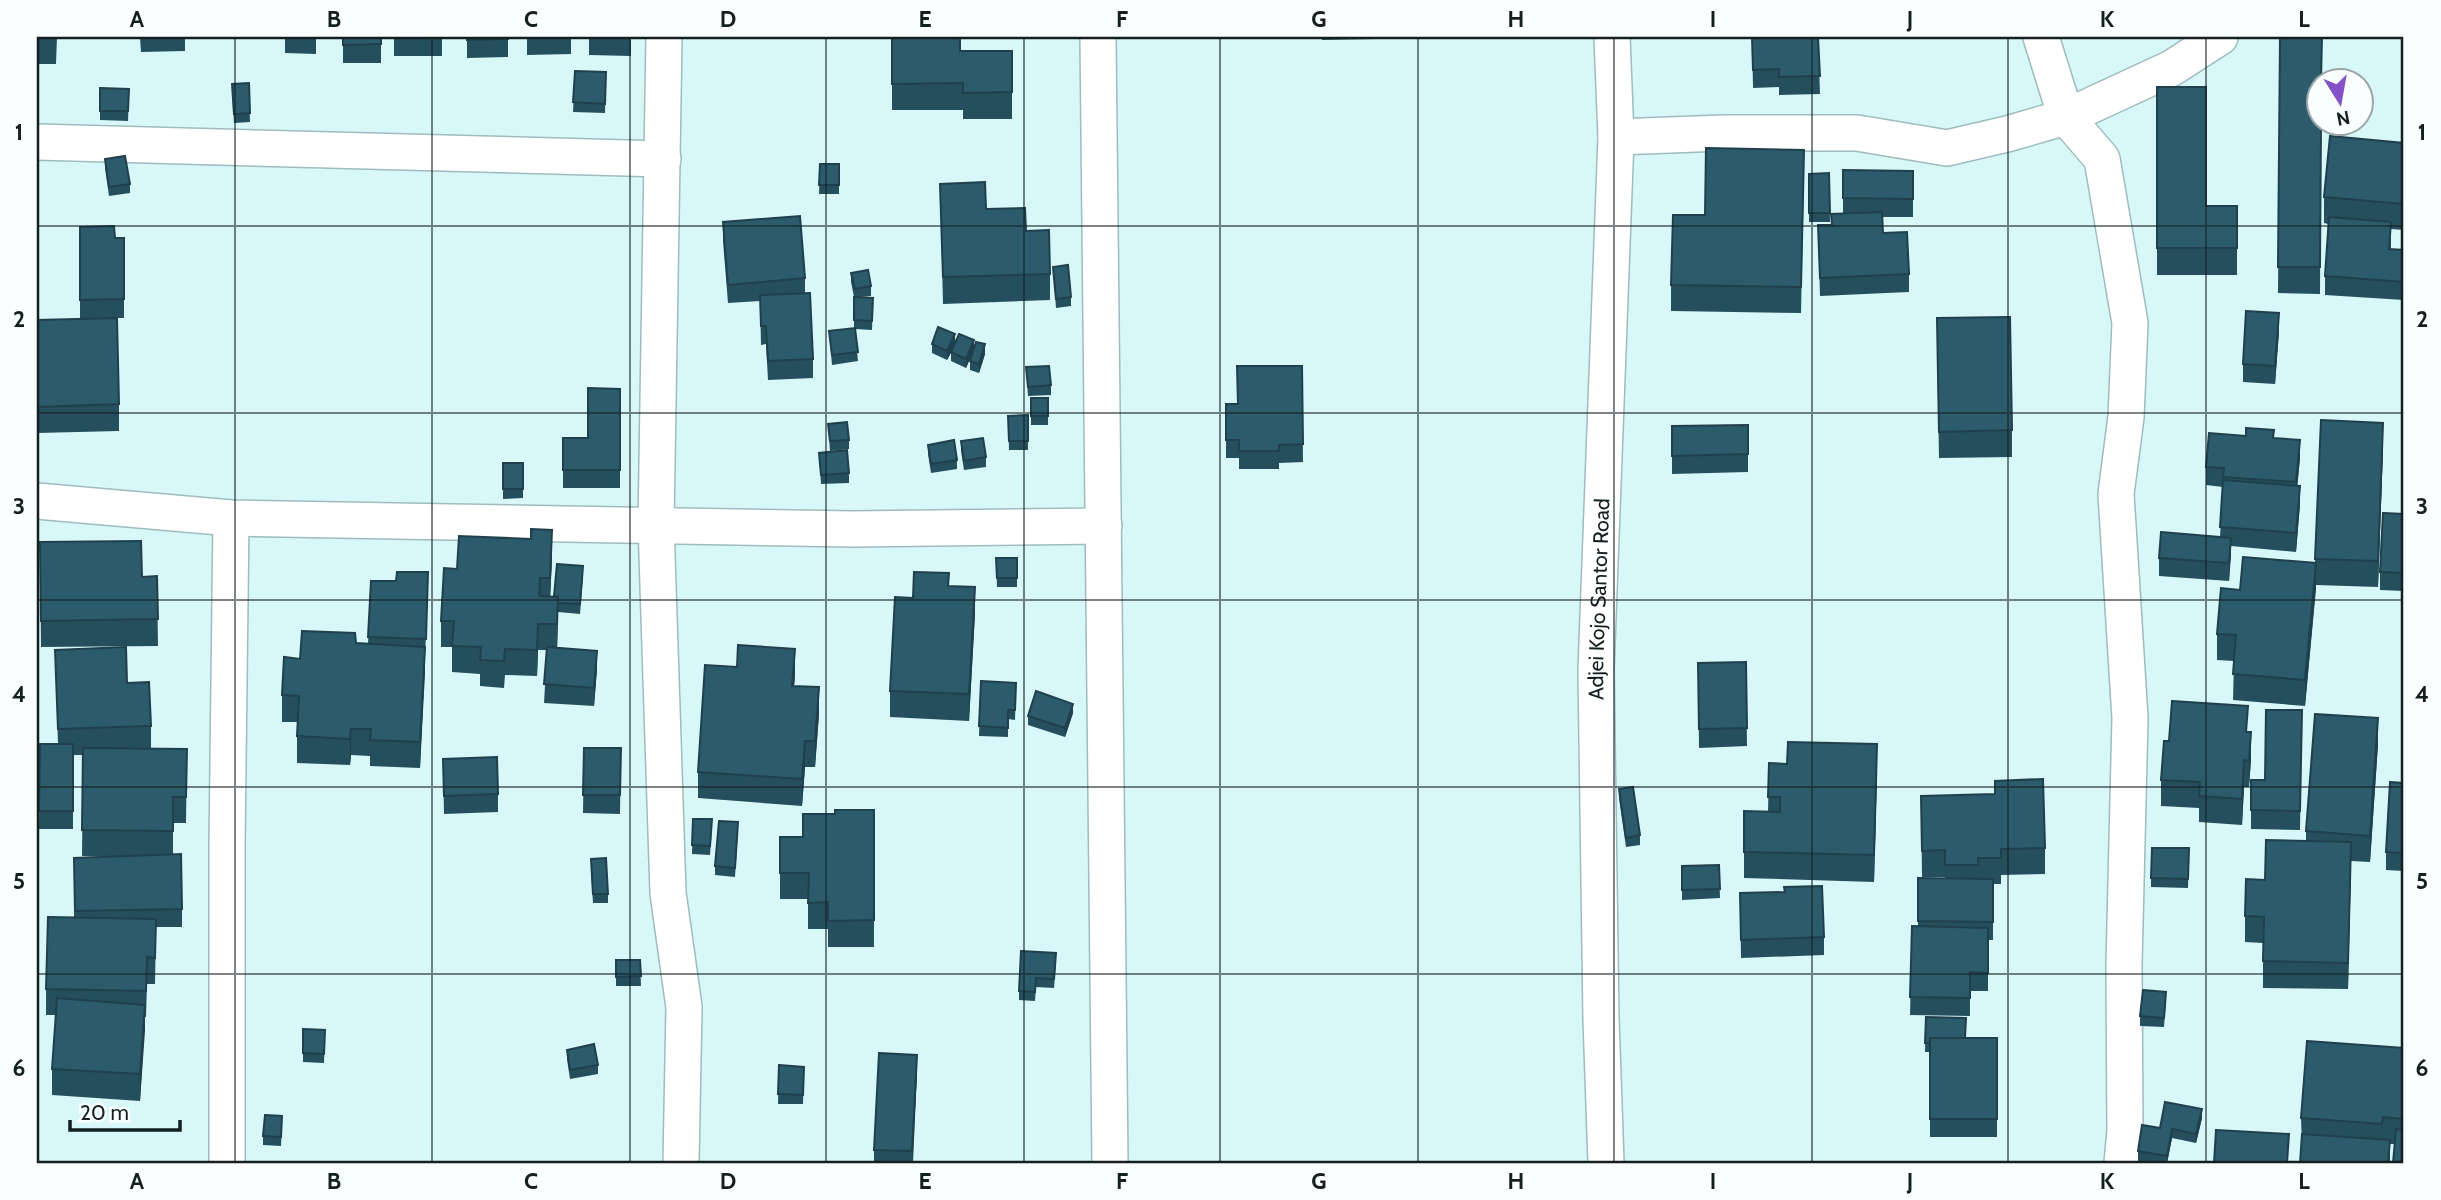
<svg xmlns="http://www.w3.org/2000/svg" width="2441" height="1200" font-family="Cabin,sans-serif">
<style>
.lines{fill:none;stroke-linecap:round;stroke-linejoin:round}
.minor-casing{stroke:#9ebcbe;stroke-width:38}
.minor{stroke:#fff;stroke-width:35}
.wall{fill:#264f5d}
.shaded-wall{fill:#1f404c}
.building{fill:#2c5c6c;stroke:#1f404c;stroke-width:2}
.grid{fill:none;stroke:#141f20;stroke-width:2;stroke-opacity:0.55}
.labels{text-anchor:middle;stroke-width:7;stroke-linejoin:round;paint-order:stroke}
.street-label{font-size:21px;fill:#141f20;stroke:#f9ffff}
.neatline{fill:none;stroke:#141f20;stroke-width:2.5}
.grid-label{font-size:23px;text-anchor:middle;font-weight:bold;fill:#141f20}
</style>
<rect width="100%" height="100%" fill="#d8f7f9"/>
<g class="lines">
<defs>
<g id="minor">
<polyline points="664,37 656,524 668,893 684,1007 681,1163"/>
<polyline points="1098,37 1110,1163"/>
<polyline points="2041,37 2066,117 2102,159 2130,323 2126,417 2116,494 2130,718 2124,965 2125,1131 2122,1163"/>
<polyline points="1616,137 1723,133 1857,133 1947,148 2007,134 2066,117 2172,68 2220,37"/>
<polyline points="37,142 663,159"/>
<polyline points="37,501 231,518 852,529 1104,526"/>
<polyline points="227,1163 227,845 231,518"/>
<path id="s1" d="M1606,1163L1601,1019L1596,670L1616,137L1612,37"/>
</g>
</defs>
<use href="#minor" class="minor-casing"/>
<use href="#minor" class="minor"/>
</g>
<g class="wall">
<polygon points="37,37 71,37 57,37 56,64 37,64"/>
<polygon points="140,37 185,37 185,51 141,52"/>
<polygon points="285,37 316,37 316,54 285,53"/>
<rect x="343" y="37" width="38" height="26"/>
<rect x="394" y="37" width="48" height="19"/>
<polygon points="467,37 508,37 508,57 467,58"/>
<polygon points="527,37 571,37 571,54 527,55"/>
<polygon points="589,37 631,37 631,56 589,55"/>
<polygon points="892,37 960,51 1012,51 1012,119 963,119 963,110 892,110"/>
<polygon points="1322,37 1430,37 1430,38 1322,40"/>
<polygon points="1752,37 1818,37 1820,94 1779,95 1779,87 1753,88"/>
<polygon points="2280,37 2321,122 2320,294 2278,293"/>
<polygon points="575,71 606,72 605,113 573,112"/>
<polygon points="249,83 250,122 234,123 232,93"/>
<polygon points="2157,87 2206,206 2237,206 2237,275 2157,275"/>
<polygon points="100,88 129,89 128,121 100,120"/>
<polygon points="2404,143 2404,230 2391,229 2391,249 2404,250 2404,300 2325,295 2325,276 2328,224 2324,223 2324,197"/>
<polygon points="105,159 130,184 130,193 109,196 105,168"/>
<polygon points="820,164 839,164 839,194 819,194"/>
<polygon points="1843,170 1913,171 1913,217 1882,217 1883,233 1909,274 1909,292 1820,296 1818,225 1831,225 1843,213"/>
<polygon points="1829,173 1830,222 1809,222 1809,174"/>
<polygon points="1804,176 1801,313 1671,311 1671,285 1705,215"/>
<polygon points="940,184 1026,231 1050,274 1050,300 943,304"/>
<polygon points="723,222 805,278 805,293 813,359 813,378 768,380 766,344 761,345 760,301 728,303 723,241"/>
<polygon points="80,227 115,238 124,238 124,318 80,318"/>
<polygon points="1053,267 1071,297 1071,306 1056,308"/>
<polygon points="851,273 871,286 871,296 860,297 873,298 872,330 855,329 858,361 832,365 829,331 854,328 854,297 851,282"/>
<polygon points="37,320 119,404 119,431 37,433"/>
<polygon points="2279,331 2275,384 2243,382 2243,364"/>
<polygon points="955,343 974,348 985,354 979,373 970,370 970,361 973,352 966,368 951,361 951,353 947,360 932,353 932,344"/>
<polygon points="1937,345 2012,430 2012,457 1939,458"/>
<polygon points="1302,366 1303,462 1279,463 1279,469 1239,469 1239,458 1226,458 1226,404 1237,404"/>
<polygon points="1026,367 1051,385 1051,395 1028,396"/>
<polygon points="620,389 620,488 563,488 563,438 588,438"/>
<rect x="1031" y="398" width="17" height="27"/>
<polygon points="1028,415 1028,450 1009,450 1008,416"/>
<polygon points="2321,420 2383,449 2378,587 2316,585 2305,706 2233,700 2234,661 2217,660 2217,634 2240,590 2315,563"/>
<polygon points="828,424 849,440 849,449 830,451"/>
<polygon points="1748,425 1748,472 1672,474 1672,426"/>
<polygon points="2274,438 2300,458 2297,486 2300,504 2296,552 2231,546 2229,581 2159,576 2159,558 2220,537 2223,487 2206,485 2206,467"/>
<polygon points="961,441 986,457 986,467 964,470 961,451"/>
<polygon points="928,445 957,460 957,469 931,473 928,454"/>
<polygon points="819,453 849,473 849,483 821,484"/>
<polygon points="503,463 523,463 523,498 503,499"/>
<polygon points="2404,514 2404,591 2380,590 2380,572"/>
<polygon points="40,542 142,577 157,576 158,646 41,647"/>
<polygon points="552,556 550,596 554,596 583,575 580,614 558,612 557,648 597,669 594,706 544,703 547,650 538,650 537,676 505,675 504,688 480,686 480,674 452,672 452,647 441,647 441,621 457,569"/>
<polygon points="996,558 1017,558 1017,587 997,587"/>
<polygon points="371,581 428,590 420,768 370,766 370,756 351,755 350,765 297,763 297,722 282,722 282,695 300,659 356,643 368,644"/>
<polygon points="949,586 975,613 969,721 890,717 890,691 913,598"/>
<polygon points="55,650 127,683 151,726 151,748 187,749 186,823 173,823 173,855 182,909 182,927 156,927 155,984 147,984 146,1017 145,1017 140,1101 52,1095 52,1069 56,1015 46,1015 46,989 74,917 74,858 114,857 82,856 83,755 73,755 73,829 39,829 40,744 58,744"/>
<polygon points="1746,662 1747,746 1699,748 1698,663"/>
<polygon points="795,675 794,686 819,714 815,767 805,767 802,806 698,798 698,772"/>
<polygon points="981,681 1016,683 1015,720 1008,719 1008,737 979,736"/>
<polygon points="2302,710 2300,830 2251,829 2251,780 2265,780"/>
<polygon points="1073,713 1065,737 1028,725 1028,716"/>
<polygon points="2248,732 2251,759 2249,787 2244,787 2242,825 2199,822 2199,808 2161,806 2161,780 2169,741"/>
<polygon points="2378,744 2370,862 2351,861 2348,989 2263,988 2263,943 2245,942 2245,916 2265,880 2306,841 2306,831"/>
<polygon points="584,748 621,748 620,814 583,813"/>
<polygon points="443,759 498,794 498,812 444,814"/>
<polygon points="1769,763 1877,770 1874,882 1744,878 1744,811 1768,812"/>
<polygon points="2404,783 2404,871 2386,870 2386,852"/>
<polygon points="1619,789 1640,835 1640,845 1626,847 1619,798"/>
<polygon points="1921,796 2045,848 2045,874 2001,875 2001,884 1993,884 1993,940 1988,940 1988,991 1970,991 1970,1016 1910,1015 1912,926 1918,926 1918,878 1945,879 1945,877 1922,877"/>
<polygon points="874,810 874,947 828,947 828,929 808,929 808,899 780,899 780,837 803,837 835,814"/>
<polygon points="693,819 712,829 710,855 692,854"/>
<polygon points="738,831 735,877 715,875 715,866"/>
<polygon points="2189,848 2188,888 2151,887 2151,878"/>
<polygon points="1719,865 1720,898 1682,900 1682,866"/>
<polygon points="591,869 608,894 608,903 593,903"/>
<polygon points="1784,892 1824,937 1824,955 1741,958 1740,893"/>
<polygon points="616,960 640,960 641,986 616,986"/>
<polygon points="1056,962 1054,988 1036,987 1035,1001 1019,1000 1019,991"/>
<polygon points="2166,1001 2164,1027 2140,1026 2140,1016"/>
<polygon points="1926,1017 1966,1038 1997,1038 1997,1137 1930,1137 1930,1052 1925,1052"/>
<polygon points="303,1029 325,1030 324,1063 303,1062"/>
<polygon points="2404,1048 2404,1163 2395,1144 2390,1144 2390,1163 2300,1163 2302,1145 2301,1118"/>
<polygon points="567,1050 598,1065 598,1074 570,1079 567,1059"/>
<polygon points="779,1065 804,1067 803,1104 778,1104"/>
<polygon points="917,1073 913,1163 874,1163 874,1150"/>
<polygon points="2202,1118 2196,1143 2172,1138 2167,1163 2153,1163 2138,1161 2138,1151 2160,1128"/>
<polygon points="282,1125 281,1146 263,1145 263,1136"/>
</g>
<g class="shaded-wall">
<polygon points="2279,313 2279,331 2275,384 2275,366"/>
<polygon points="955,334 955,344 947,360 947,351"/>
<polygon points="974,340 974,349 966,368 966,359"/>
<polygon points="985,344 985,354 979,373 979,364"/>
<polygon points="2383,423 2383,449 2378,587 2378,561"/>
<polygon points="2300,440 2300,458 2296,500 2296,482"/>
<polygon points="2300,486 2300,504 2296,552 2296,533"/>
<polygon points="552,530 552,556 550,605 550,578"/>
<polygon points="2231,538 2231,556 2229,581 2229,563"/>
<polygon points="2316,563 2316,589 2305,706 2305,680"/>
<polygon points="975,587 975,613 969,721 969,694"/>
<polygon points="558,597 558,623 557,651 557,624"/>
<polygon points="538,624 538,650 537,676 537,650"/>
<polygon points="425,647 425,673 420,768 420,742"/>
<polygon points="795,649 795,675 792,712 792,686"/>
<polygon points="597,651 597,669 594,706 594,688"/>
<polygon points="819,687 819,714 815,767 815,741"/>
<polygon points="1073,704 1073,713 1065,737 1065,728"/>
<polygon points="2378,718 2378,744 2370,862 2370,836"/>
<polygon points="351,729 351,755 350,765 350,739"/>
<polygon points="2251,732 2251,759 2249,787 2249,761"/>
<polygon points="805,741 805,767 802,806 802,779"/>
<polygon points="1877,744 1877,770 1874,882 1874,855"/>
<polygon points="2244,760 2244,787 2242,825 2242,799"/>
<polygon points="2351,842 2351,868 2348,989 2348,963"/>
<polygon points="145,1005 145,1031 140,1101 140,1074"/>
<polygon points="917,1055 917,1073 912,1163 912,1151"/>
<polygon points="2202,1109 2202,1118 2196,1143 2196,1134"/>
<polygon points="2172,1129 2172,1138 2167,1163 2167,1156"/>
</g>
<g class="building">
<rect x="37" y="37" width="19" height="1"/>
<polygon points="343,37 381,37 381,44 343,45"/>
<rect x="394" y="37" width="48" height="1"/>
<polygon points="467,37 508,37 508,39 467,40"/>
<polygon points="594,37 631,37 631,38"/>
<polygon points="892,37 960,37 960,51 1012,51 1012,92 963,93 963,83 892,84"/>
<polygon points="1752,37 1818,37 1820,76 1779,77 1779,69 1753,70"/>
<polygon points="2280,37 2322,37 2321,80 2319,80 2319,122 2321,122 2320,267 2278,267"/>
<polygon points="575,71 606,72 605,104 573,102"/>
<polygon points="249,83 250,113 234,114 232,84"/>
<polygon points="2157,87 2206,87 2206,206 2237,206 2237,248 2157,248"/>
<polygon points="100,88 129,89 128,111 100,111"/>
<polygon points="2330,136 2404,143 2404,204 2324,197"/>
<polygon points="1706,148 1804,150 1801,287 1671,285 1673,215 1705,215"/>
<polygon points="125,156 130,184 109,187 105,159"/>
<polygon points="820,164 839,164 839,185 819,185"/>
<polygon points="1843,170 1913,171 1913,199 1843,198"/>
<polygon points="1829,173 1830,213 1809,213 1809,174"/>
<polygon points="985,182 986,209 1025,208 1026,231 1049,230 1050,274 943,277 940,184"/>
<polygon points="1882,212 1883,233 1907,232 1909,274 1820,278 1818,225 1832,225 1831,214"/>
<polygon points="800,216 805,278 728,285 723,222"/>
<polygon points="2329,217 2391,222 2389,249 2404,250 2404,282 2325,276"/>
<polygon points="114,226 115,238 124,238 124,299 80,300 80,227"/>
<polygon points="1068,265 1071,297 1056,299 1053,267"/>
<polygon points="868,270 871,286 855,289 851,273"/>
<polygon points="810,293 813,359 768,361 766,326 761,326 760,295"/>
<polygon points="854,297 873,298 872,321 854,320"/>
<polygon points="2246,311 2279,313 2275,366 2243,364"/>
<polygon points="2010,317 2012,430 1939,432 1937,318"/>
<polygon points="117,318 119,404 37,407 37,320"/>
<polygon points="938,327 955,334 947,351 932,344"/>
<polygon points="855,328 858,352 832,355 829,331"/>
<polygon points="959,334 974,340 966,359 951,352"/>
<polygon points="976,342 985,344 979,364 970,361"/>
<polygon points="1049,366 1051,385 1028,387 1026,367"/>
<polygon points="1237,366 1302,366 1303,444 1279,445 1279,451 1239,451 1239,440 1226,440 1226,404 1238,404"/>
<polygon points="588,388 620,389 620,470 563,470 563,438 588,438"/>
<rect x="1031" y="398" width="17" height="18"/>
<polygon points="1028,415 1028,441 1009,441 1008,416"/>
<polygon points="2321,420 2383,423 2378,561 2315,559"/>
<polygon points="847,422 849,440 830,441 828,424"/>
<polygon points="1748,425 1748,454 1672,456 1672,426"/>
<polygon points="2246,428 2274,430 2273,438 2300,440 2296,482 2223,477 2224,468 2206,467 2209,433 2246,436"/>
<polygon points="983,438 986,457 964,461 961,441"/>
<polygon points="954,440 957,460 931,464 928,445"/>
<polygon points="847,450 849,473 821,475 819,453"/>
<rect x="503" y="463" width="20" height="26"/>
<polygon points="2223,480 2300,486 2296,533 2220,527"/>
<polygon points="2383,513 2404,514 2404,573 2380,572"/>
<polygon points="531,529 552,530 550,578 540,578 539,596 558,597 557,624 538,624 537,650 505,649 504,661 480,660 481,647 452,646 454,621 441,621 444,568 457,569 459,536 531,539"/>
<polygon points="2161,532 2231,538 2229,563 2159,558"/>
<polygon points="141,541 142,577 157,576 158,619 41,621 40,542"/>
<polygon points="2243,557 2316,563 2305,680 2233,674 2236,635 2217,634 2221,588 2240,590"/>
<polygon points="996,558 1017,558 1017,578 997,578"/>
<polygon points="557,564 583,566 580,604 558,603 558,597 554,596"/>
<polygon points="397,572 428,572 426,639 368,637 371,581 396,581"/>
<polygon points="914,572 949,573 948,586 975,587 969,694 890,691 895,597 913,598"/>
<polygon points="302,631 355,633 356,643 425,647 420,742 370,740 371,729 351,729 350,739 297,736 299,696 282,695 284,657 300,659"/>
<polygon points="738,645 795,649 792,686 819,687 815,741 805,741 802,779 698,772 705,665 737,667"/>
<polygon points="126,647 127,683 149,682 151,726 58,729 55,650"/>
<polygon points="547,647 597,651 594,688 544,684"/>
<polygon points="1746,662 1747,728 1699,729 1698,663"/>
<polygon points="981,681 1016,683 1015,710 1008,710 1008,728 979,726"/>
<polygon points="1036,691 1073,704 1065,728 1028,716"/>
<polygon points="2172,701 2248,706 2246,732 2251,732 2249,761 2244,760 2242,799 2199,796 2200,782 2161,780 2164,741 2169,741"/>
<polygon points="2266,710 2302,710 2300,811 2251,810 2251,780 2265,780"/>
<polygon points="2315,714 2378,718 2370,836 2306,831"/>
<polygon points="1788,742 1877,744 1874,855 1744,852 1744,811 1780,812 1780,797 1768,797 1769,763 1787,764"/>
<polygon points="40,744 73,744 73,811 39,811"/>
<polygon points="83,748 187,749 186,797 173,797 173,831 82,830"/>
<polygon points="584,748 621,748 620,795 583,795"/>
<polygon points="497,757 498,794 444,796 443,759"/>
<polygon points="2043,779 2045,848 2001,849 2001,858 1978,858 1978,865 1945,865 1945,850 1922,851 1921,796 1995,794 1995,781"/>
<polygon points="2390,782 2404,783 2404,853 2386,852"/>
<polygon points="1633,787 1640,835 1626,838 1619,789"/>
<polygon points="835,810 874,810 874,920 828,921 828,902 808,903 809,873 780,873 780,837 803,837 803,814 835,814"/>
<polygon points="693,819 712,819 710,846 692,845"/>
<polygon points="719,821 738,822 735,868 715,866"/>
<polygon points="2266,840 2351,842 2348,963 2263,961 2264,917 2245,916 2246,879 2265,880"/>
<polygon points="2152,848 2189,848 2188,879 2151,878"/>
<polygon points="181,854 182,909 75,911 74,858"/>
<polygon points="606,858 608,894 593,894 591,859"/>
<polygon points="1719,865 1720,889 1682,890 1682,866"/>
<polygon points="1918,878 1993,879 1993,922 1918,921"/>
<polygon points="1822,886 1824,937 1741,940 1740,893 1785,892 1784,887"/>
<polygon points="48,917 156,919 155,958 147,957 146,991 46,989"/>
<polygon points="1912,926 1988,928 1988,973 1970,972 1970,998 1910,997"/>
<polygon points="1021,951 1056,953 1054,979 1036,978 1035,992 1019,991"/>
<polygon points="616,960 640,960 641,976 616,977"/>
<polygon points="2143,990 2166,992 2164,1018 2140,1016"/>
<polygon points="57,998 145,1005 140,1074 52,1069"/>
<polygon points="1926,1017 1966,1018 1965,1038 1930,1038 1930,1043 1925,1043"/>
<polygon points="303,1029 325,1030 324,1054 303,1053"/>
<rect x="1930" y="1038" width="67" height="81"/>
<polygon points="2307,1041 2404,1048 2404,1119 2383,1117 2382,1124 2301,1118"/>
<polygon points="594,1044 598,1065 570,1070 567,1050"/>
<polygon points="879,1053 917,1055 912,1151 874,1150"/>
<polygon points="779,1065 804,1067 803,1095 778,1094"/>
<polygon points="2165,1102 2202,1109 2196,1134 2172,1129 2167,1156 2138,1151 2142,1125 2160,1128"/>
<polygon points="265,1115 282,1116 281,1137 263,1136"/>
<polygon points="2396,1129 2404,1130 2404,1163 2393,1163"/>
<polygon points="2216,1130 2289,1134 2287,1163 2214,1163"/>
<polygon points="2302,1134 2390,1140 2388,1163 2300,1163"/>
</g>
<path class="grid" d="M235,37V1163M432,37V1163M630,37V1163M826,37V1163M1024,37V1163M1220,37V1163M1418,37V1163M1614,37V1163M1812,37V1163M2008,37V1163M2206,37V1163M37,226H2404M37,413H2404M37,600H2404M37,787H2404M37,974H2404"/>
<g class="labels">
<g class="street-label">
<text dy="7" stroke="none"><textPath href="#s1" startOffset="564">Adjei Kojo Santor Road</textPath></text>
</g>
</g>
<rect width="2441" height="1200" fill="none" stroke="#f9ffff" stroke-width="77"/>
<g transform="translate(2340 102) rotate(169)"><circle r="33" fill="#f9ffff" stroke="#9da5a6" stroke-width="2"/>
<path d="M0-5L12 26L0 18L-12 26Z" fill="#8551c9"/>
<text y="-10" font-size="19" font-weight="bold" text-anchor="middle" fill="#141f20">N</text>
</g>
<path d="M70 1120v10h110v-10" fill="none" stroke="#141f20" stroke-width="3.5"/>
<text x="80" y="1120" font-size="21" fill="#141f20" stroke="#f9ffff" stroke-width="5" paint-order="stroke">20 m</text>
<rect x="38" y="38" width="2364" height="1124" class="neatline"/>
<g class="grid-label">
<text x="137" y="27">A</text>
<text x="334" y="27">B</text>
<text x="531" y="27">C</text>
<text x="728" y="27">D</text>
<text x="925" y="27">E</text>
<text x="1122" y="27">F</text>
<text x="1319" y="27">G</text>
<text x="1516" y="27">H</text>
<text x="1713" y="27">I</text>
<text x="1910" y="27">J</text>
<text x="2107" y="27">K</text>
<text x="2304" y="27">L</text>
<text x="19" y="140">1</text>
<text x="2422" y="140">1</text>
<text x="19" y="327">2</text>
<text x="2422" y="327">2</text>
<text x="19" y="514">3</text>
<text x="2422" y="514">3</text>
<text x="19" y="702">4</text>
<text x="2422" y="702">4</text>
<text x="19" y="889">5</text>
<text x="2422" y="889">5</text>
<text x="19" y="1076">6</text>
<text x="2422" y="1076">6</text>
<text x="137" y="1189">A</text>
<text x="334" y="1189">B</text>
<text x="531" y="1189">C</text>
<text x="728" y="1189">D</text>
<text x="925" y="1189">E</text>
<text x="1122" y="1189">F</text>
<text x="1319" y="1189">G</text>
<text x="1516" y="1189">H</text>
<text x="1713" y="1189">I</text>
<text x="1910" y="1189">J</text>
<text x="2107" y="1189">K</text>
<text x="2304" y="1189">L</text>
</g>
</svg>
